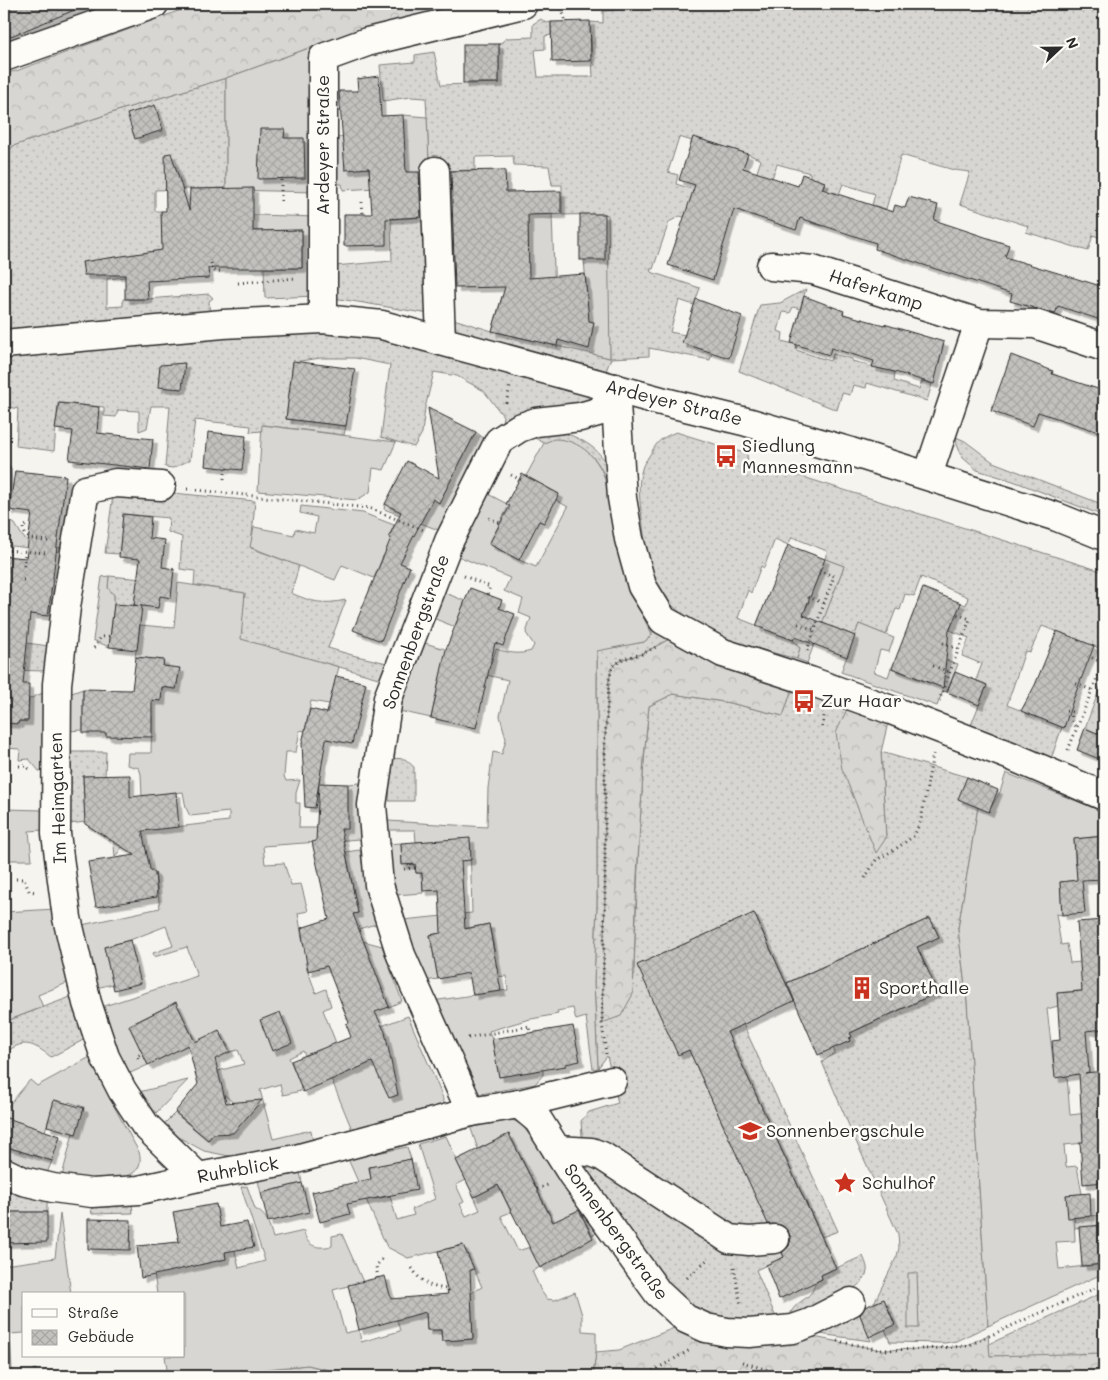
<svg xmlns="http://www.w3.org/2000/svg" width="1108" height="1380" font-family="Mali,sans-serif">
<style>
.grass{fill:url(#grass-dots);stroke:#81807e}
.forest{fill:url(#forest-crowns);stroke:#81807e}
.garden{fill:#d7d6d2;stroke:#81807e}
.building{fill:url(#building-cross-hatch);stroke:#2b2b2b;filter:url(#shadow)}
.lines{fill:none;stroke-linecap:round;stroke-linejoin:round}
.minor-casing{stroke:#2b2b2b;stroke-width:31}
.major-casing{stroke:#2b2b2b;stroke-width:31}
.path{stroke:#2b2b2b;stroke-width:3;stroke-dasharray:1 4;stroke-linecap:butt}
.minor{stroke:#fdfcf7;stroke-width:28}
.major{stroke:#fdfcf7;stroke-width:28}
.labels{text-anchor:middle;stroke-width:5;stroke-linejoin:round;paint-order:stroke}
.street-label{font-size:18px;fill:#2b2b2b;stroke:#fdfcf7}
.poi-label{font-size:18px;fill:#2b2b2b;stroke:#fdfcf7;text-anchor:start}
</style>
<defs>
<pattern id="grass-dots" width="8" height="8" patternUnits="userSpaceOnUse" patternTransform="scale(1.25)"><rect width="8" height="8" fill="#d7d6d2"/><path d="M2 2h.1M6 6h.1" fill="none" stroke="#b9b8b4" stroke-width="1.8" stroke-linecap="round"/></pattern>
<pattern id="forest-crowns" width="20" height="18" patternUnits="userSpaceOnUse" patternTransform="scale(1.25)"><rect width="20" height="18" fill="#d7d6d2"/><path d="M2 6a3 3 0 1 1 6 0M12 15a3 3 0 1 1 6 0" fill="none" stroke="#b9b8b4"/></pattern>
<pattern id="building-cross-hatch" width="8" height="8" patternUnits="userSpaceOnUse" patternTransform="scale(1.25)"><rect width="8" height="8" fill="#c2c1be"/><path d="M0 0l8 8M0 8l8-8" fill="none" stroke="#a7a6a3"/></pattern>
<filter id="shadow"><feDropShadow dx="4.5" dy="4.5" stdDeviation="0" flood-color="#0004"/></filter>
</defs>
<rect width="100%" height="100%" fill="#f5f4ef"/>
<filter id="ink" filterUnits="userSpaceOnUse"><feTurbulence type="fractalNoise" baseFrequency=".02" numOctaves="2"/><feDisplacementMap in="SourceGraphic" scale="10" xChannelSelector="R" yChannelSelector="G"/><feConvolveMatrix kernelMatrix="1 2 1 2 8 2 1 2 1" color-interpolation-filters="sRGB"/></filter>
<g filter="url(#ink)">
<g class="grass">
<polygon points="668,4 1104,4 1104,239 1093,235 1088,251 1026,232 1028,226 960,204 970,172 954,170 901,155 886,209 872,205 875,194 843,184 839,194 834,192 823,226 811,223 825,182 810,177 810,173 777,164 758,217 743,213 761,160 748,154 694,137 692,141 679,137 668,172 678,175 676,184 710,195 702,222 680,216 669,222 653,269 650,269 651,272 700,288 694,305 679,300 670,332 685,335 712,352 710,360 649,348 649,356 611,358 601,384 601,411 499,441 503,416 484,391 457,376 434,372 425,408 422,433 414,447 381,437 390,365 355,358 321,358 293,362 286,419 346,426 344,435 263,425 262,431 250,432 251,426 195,420 190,460 173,468 165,467 170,406 151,406 147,428 139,431 139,411 118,410 116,417 104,416 104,407 58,403 54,451 16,446 18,409 4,406 4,158 13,146 120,110 226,78 226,188 155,190 155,211 161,211 163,250 124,256 125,277 107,279 107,307 123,306 123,299 148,299 209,294 213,298 209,301 210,325 419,333 447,317 492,331 610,358 605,214 562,215 562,185 552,185 549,166 514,165 513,156 475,157 475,170 435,171 429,162 426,98 411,97 383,101 380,65 415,62 415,55 434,52 441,85 499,83 499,44 507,38 533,37 533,24 541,19 546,23 551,22 551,35 545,36 545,49 535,50 538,77 593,77 590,22 603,23 603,11"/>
<polygon points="426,217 429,314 334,298 334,266 392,261 391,219"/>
<polygon points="806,289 800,309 793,307 790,313 783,312 778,331 783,333 782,341 797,345 796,350 830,361 833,354 852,359 852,361 895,372 894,381 919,389 922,381 932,384 927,401 867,383 866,388 853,385 850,395 842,393 837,410 739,371 760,305 780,303"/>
<path d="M558,431C576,436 600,447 607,466C612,481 612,498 614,513C607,507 608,496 607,487C604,467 591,449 571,444C561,441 555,439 544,443L533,437Z"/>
<path d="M676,432L747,454L748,466L754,468L765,465L1104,572V650L1042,626L1030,652L1025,651L1007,705L1062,727L1051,759L971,725L987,685L976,680L982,664L962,656L969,638L950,630L960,603L966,605L968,597L921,577L914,596L905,594L900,610L896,609L886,635L859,624L855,636L822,623L844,566L825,559L827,551L792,537L788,545L775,539L764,568L761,566L751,593L748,590L738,618L793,640L800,648L797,659C752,647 707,639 673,606C649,583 646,549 642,518C640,502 637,485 642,469C643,464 646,461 649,456C658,441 659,439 676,432Z"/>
<polygon points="956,437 965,441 993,462 1104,505 1104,516 1013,481 977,470 963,458 957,445"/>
<path d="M132,489L255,501L251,548L299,566L291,593C312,602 322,605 346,600L328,648L352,655L387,663L382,679L240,639L245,593L194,585L195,571L180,569L182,537L168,532L169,518L124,514L119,554L105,553L113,495Z"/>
<polygon points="109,576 143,579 144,590 136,589 134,606 114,604 114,595 108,588"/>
<path d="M638,606L682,632L642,654L623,659L612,667L609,681L605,739V901L602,1023L633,994C637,898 639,802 649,706L673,694L730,703L783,716L796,677L853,696L886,838L881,752L967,777L982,783L958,929L967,1001L988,1326L956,1341L945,1343L890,1342L885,1329L895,1324L884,1299L874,1303L897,1256L899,1248L898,1234L850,1128L822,1062L835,1053L833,1048L850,1041L849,1038L852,1037L850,1033L937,993L917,947L939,937L930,918L786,983L754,913L638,965L689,1050L784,1257L756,1270L777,1320L706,1328L572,1174L591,1151L582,1136L581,1121L589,1112L618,1103L607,1056L598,1068L594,983L597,903V650L644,642L652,635Z"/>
<polygon points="4,640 49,646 46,671 4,670"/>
<polygon points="1104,677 1104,736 1085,728"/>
<polygon points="69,752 106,752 105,776 83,776 85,822 70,824"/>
<polygon points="391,758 405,759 414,767 414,801 389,801"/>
<path d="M73,996L87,1038L51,1057C33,1043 23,1038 4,1054V1022Z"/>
<polygon points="743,1024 838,1231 822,1237 727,1032"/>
<polygon points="4,1186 47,1201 47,1212 4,1212"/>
<polygon points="94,1204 132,1204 133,1213 92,1214 91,1209 94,1208"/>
<polygon points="1104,1215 1104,1225 1075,1228 1074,1217"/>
<path d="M863,1256C865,1261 868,1267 867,1271C865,1293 809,1309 790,1317C791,1305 803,1302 810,1294C813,1291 814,1286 816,1282L822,1279L821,1275Z"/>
<polygon points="1104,1292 1104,1356 989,1356 989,1344"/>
<polygon points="858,1310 871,1341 812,1333"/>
</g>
<g class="forest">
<polygon points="197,4 476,4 415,18 312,47 226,78 120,110 13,146 4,158 4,74 16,71"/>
<polygon points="602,4 668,4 603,11"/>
<polygon points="682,632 796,677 783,716 730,703 673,694 649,706 644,757 637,875 633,994 621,1016 602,1023 605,901 605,739 609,681 612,667 623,659 642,654"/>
<polygon points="853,696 891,710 881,752 886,838 876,853 842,769 836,733"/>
<polygon points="679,1326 803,1335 881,1350 925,1349 966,1346 988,1335 990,1356 1104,1353 1104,1376 593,1376 596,1352 619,1350"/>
<polygon points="308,1365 345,1374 371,1376 196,1376"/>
</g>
<g class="garden">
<polygon points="312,47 315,192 229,190 226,188 226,78"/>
<polygon points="403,115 427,117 429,162 425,185 343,190 342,184 333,184 333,139 343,136 345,169 369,168 370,177"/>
<polygon points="229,214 316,217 317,296 265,298 264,268 302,268 302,230 229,231"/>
<polygon points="552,214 555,297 587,295 584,260 605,214 608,215 610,358 492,331 502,296 509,297 528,230 444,231 443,217"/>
<polygon points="262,425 396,442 384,470 373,468 370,492 357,500 258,491"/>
<polygon points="476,432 487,441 441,531 384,509 385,504 429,497 439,502"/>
<path d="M554,439C580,439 601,459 606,484C608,494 607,506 614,513L620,560L638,606L652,635L644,642L597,651V903L594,983L598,1068L593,1069L586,1017L576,1020L573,1008L557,1011L558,1014L526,1020L489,1031L492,1039L499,1077L543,1069V1075L535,1084L481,1094L477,1093L432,1001L508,990L506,976L487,978L495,954L489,924L430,935L438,979L425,981L403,920L472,913L470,841L416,842L415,830H387L388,821L487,827L488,788L493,752L502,754L506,739L500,716L508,680L469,671L440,677L431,718L399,711L425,643L491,663L496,649C509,653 519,655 531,651L534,645L526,633L531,618L519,613L523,599L504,591L510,578L458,556L488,494L509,505L489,544L519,560L536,567L568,507L556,500L559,494L526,476L544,443Z"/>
<polygon points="4,468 11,468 12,490 10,506 4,506"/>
<polygon points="301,506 363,513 394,525 389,536 393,539 388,558 383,556 374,578 342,565 335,580 250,547 254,527 294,535 295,529 314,533 317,517 300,513"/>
<polygon points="4,518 15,524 23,537 30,543 62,548 62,552 4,545"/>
<polygon points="825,559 844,566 807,663 797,659 800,648 793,640 802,613 804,612 809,602 808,597 819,574 819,571 823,560"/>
<polygon points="109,576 108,588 114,595 114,604 109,647 93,640 102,577"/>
<path d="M178,583L245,593L241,639L339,667L329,704L311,701L305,731L300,730L296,752H286L284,776L286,781L300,780L296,793V803H300L299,828H317L348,784L360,783V839L263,846L265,864L284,863L291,885L301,884L308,911L298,913L303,944L322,955L305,963L316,993L326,989L331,1006L323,1010L336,1043L408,1016L441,1093C444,1100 444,1104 438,1109L353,1132L321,1054L307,1059L303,1051L289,1058L300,1083L301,1091L283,1095L280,1084L260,1090L273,1139L311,1130L313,1142L234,1157L204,1151L180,1138L164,1124L175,1113L208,1140L236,1105L220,1091L218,1071L244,1064L238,1050L230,1052L220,1032L195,1042L176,1003L129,1025L148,1065L126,1075L117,1054L101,1007L197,976L187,947L154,957L153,953L173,946L166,926L130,940L104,947L113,984L96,988L82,925L160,908L155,873L149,870L144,844L122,847L115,857L113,834L229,821V812L190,816L186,808L183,792L142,796L141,774L139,768L127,765L128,753H151L152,717L146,699L161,701L162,687L176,689L179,669L163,666V660L135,657L140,625L174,628Z"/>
<polygon points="443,592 465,601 455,627 433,618"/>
<polygon points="859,624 894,638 889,652 880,650 874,672 888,677 891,668 929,683 937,657 958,664 947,692 943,691 937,706 841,672"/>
<polygon points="83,689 83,730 67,731 69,694"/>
<polygon points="45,692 43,772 39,771 29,759 19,760 20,749 4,748 4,721 28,721 29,699"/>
<polygon points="1006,773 1104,812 1104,836 1074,839 1075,863 1078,863 1079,880 1060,882 1062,915 1056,914 1061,945 1067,944 1070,963 1104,960 1104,974 1087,976 1089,990 1057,993 1058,1006 1047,1009 1055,1077 1067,1076 1070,1115 1087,1113 1089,1128 1104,1127 1104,1141 1064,1145 1066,1167 1077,1166 1082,1194 1066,1195 1074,1217 1075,1241 1056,1242 1059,1269 1104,1264 1104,1273 988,1326 967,1001 958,929 978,807 989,811 1000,792"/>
<polygon points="4,809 43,810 43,830 29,831 32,860 4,860"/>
<polygon points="401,843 402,864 415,864 416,873 422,873 423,893 395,895 387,844"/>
<polygon points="360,850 366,886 376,924 327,938 329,919 358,913 346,852"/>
<polygon points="55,909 73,996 67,983 38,995 43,1007 4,1022 4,1004 7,1002 4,993 4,912"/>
<polygon points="363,941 382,946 402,1001 389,1007"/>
<path d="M92,1056L110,1099L139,1152C150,1190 81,1178 62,1176L73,1133L76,1134L84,1107L69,1102L68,1104L55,1100L45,1131L10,1148L52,1161L47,1173L4,1159V1111L30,1080L37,1086Z"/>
<polygon points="188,1080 156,1113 139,1092"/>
<polygon points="509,1118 522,1125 528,1133 603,1231 592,1235 579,1210 554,1223 509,1134 478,1149 470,1126"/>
<path d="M446,1136L466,1180L456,1185L464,1202L460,1204L466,1216L480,1210L474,1197L498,1185L511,1212L501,1216L518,1251L530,1247L540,1267L532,1271L541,1291L547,1299L555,1300L575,1292L582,1315V1331L596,1332V1352L593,1376H371L345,1374L308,1365L195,1376H168L165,1356H184V1294H157L154,1273L226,1259L221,1228L229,1225L239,1268L265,1261L241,1187L247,1186L255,1209C268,1215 269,1225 273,1238L304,1231C306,1247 318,1249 332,1246V1236L342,1234L363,1282L333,1290L345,1333L359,1330L361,1342L400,1331L393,1305L425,1296L427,1330H441L442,1341L473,1339L471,1293L482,1287L463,1245L408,1258L387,1247L348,1159L407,1147L411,1159L369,1168L375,1199L390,1196L397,1220L414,1215L412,1209L435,1199L418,1144Z"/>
<polygon points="300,1172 302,1183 261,1193 258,1181"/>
<polygon points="60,1214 71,1294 24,1294 24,1333 10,1334 12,1370 4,1368 4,1265 55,1258"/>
<polygon points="908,1273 917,1273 919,1328 908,1328"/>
</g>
<g class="building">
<polygon points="4,4 89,4 4,39"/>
<polygon points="590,21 591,61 552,62 551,22"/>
<rect x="463" y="44" width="36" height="39"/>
<polygon points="379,76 381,116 403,115 406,172 419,172 421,217 386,219 386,245 344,246 344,214 372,214 369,168 345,170 339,91 358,91 357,79"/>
<polygon points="155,105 163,130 135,139 127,114"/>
<polygon points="260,129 285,129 284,138 304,138 305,178 258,179"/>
<polygon points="693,137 748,154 743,168 798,186 802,174 825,182 822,189 893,212 895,205 905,208 909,197 938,205 934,220 1009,245 1005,257 1104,287 1104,321 1058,306 1055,314 1010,301 1012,294 875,249 876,243 800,218 796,230 734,209 713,280 668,265 695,185 679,180"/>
<polygon points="171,153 189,210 190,189 253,188 253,231 302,230 302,268 208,268 209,278 147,281 148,299 125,299 125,275 84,275 82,262 162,250 161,211 166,211 165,154"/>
<polygon points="505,170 506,192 561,191 561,214 528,215 529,278 585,274 589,321 594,322 589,349 558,340 557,346 492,331 505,287 455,288 451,171"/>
<rect x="580" y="214" width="25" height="46"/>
<polygon points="804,296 844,311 843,314 884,325 884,324 944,342 934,384 895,372 872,367 874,361 831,348 829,355 791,343"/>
<polygon points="696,299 742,316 729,358 682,343"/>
<polygon points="1011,355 1053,371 1052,374 1104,391 1104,417 1099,432 1038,412 1033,426 991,411"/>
<polygon points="293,361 355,369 346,426 286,419"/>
<polygon points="185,363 182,389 158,387 160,365"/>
<polygon points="59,403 99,407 97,433 153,439 150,469 69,460 73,431 55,429"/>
<polygon points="428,408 476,432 439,503 433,499 400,563 410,567 381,641 353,630 391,538 389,537 401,512 385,504 407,461 439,478"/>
<polygon points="208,432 246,436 242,470 205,466"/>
<polygon points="15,471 66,476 48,616 30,614 23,684 29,684 28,721 19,721 18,724 4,723 4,556 26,558 32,513 9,510"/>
<polygon points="522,474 559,494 544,523 539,521 519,560 489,544 510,506 506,504"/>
<polygon points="123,514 151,517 149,538 165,540 162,567 174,569 171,598 160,596 158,608 134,605 140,559 119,557"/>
<polygon points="788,545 825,559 803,615 855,636 847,657 795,637 793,640 756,626"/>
<polygon points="470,588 502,600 499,608 515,614 503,646 495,643 476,728 431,718 446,649"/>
<polygon points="923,588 961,603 949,631 943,688 892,668"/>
<polygon points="114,604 142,606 137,650 109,647"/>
<polygon points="1057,631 1094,646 1073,700 1064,728 1021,711 1035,685"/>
<polygon points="136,657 164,660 163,666 180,668 176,689 162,687 161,701 152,700 152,737 106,736 106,733 83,733 83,689 132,690"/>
<polygon points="955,672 987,685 979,705 947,692"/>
<polygon points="336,676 366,683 352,744 326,739 315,808 305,807 302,743 310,709 327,713"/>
<polygon points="1085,728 1104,736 1104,761 1077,750"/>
<polygon points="130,775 130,797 176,792 179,827 142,831 150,869 155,873 157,897 96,907 88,862 135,855 85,824 83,776"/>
<polygon points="967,777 998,790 989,812 958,799"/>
<polygon points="319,783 348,784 348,829 341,829 358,913 353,914 389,1007 375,1012 385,1032 398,1095 389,1098 372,1062 303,1092 291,1061 351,1037 346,1024 349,1023 327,966 308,971 301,928 329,919 312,842 316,841"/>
<polygon points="1104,836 1104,879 1082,880 1085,913 1062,915 1060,882 1077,880 1074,839"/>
<polygon points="470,838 471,860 461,861 465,929 489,924 501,991 473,995 469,973 438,979 430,935 441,933 439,890 423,891 422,873 416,873 415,864 402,865 401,843"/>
<polygon points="754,913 794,1001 727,1032 836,1268 821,1275 822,1279 779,1299 766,1265 784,1257 782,1253 789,1246 791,1238 788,1231 781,1225 768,1224 689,1050 678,1055 637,965"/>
<polygon points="930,918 939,937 917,947 938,992 850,1033 852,1037 849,1038 850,1041 818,1055 787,983"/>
<polygon points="1104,920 1104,1029 1086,1031 1089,1072 1085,1073 1104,1071 1104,1182 1083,1184 1080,1142 1083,1142 1079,1074 1055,1078 1052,1041 1060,1040 1057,993 1082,991 1077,922"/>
<polygon points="130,940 141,983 114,990 104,947"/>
<polygon points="176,1002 195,1042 219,1030 230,1052 215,1059 226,1103 262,1100 233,1133 213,1134 208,1140 175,1112 198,1084 188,1045 148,1065 129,1026"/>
<polygon points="280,1012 292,1043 272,1051 260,1020"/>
<polygon points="573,1026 580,1061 566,1064 566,1066 499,1077 492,1039"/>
<polygon points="54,1100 84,1108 76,1134 47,1126"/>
<polygon points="4,1117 60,1136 52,1161 4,1146"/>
<polygon points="509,1134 553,1222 579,1210 593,1238 540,1268 498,1185 474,1197 456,1160"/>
<polygon points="411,1159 417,1190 347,1204 350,1214 320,1222 312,1192 371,1179 369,1167"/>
<polygon points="302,1183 309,1212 268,1222 261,1193"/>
<polygon points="1090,1193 1091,1216 1068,1218 1066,1195"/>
<polygon points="216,1204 220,1227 247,1222 254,1247 225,1252 226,1259 141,1278 137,1246 179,1242 173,1212"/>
<polygon points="4,1212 47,1212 47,1242 4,1243"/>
<polygon points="88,1219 131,1220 130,1250 88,1249"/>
<polygon points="1104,1225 1104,1264 1082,1266 1079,1227"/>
<polygon points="463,1245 474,1269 470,1270 473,1339 442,1341 441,1330 427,1330 426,1312 359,1330 348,1285 385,1276 391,1299 448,1294 438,1251"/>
<polygon points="884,1299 895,1325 869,1337 860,1315 865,1307"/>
</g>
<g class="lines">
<defs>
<g id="minor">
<polyline points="4,57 154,4"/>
<polyline points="435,171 441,341"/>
<polyline points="771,266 813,270 979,323 1035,324 1104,347"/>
<polyline points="323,319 323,58 367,42 523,4"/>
<polyline points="615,388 622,498 629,539 642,586 663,620 723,653 810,681 891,710 1011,756 1104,796"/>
<polyline points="928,475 979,323"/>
<polyline points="161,486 116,483 85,490 66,607 57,684 56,834 67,918 87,1003 105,1057 122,1090 145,1125 198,1177"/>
<polyline points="519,1104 538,1120 572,1174 658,1293 686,1319 706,1328 727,1332 749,1333 793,1329 810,1323 851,1302"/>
<polyline points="471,1112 401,955 379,885 372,805 388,698 449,541 499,441 519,428 536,422 580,417 601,411 615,388"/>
<polyline points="557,1150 591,1152 602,1156 729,1239 749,1241 775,1239"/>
<polyline points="4,1172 23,1181 53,1188 92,1193 139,1190 198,1177 296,1159 471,1112 519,1104 612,1081"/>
</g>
<polyline id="major" points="4,344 223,324 323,319 382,325 661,401 747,422 851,452 1057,517 1104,536"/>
</defs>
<use href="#minor" class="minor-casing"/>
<use href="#major" class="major-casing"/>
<g class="path">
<polyline points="560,4 566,22"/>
<polyline points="281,201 281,179"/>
<polyline points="362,202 363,214"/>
<polyline points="211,263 212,271 220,271"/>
<polyline points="238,283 296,278"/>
<polyline points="4,307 5,317"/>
<polyline points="506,403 510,387"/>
<polyline points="511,475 523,481"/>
<polyline points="224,479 226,468"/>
<polyline points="187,489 369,508 426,531"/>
<polyline points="489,518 500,523"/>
<path d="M31,525L23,526C23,541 38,540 49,541"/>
<polyline points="4,550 48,553"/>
<polyline points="464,576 490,587 487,595"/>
<polyline points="24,580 23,580 25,552"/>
<polyline points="808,597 824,603"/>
<polyline points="798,624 815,630"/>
<polyline points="943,643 958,649"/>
<polyline points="94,648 101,637 111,636"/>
<polyline points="807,651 834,576 819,571"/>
<polyline points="933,666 950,672"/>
<polyline points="1076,684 1092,690"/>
<polyline points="939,701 970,619 954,613"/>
<path d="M1066,711L1072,712C1071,719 1071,723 1077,728"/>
<polyline points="822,727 824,716"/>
<polyline points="1068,750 1103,663 1088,656"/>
<polyline points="19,766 26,766 29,769"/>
<polyline points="404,869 415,868"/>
<polyline points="865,878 876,860 894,850 914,836 921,820 933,754"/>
<polyline points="16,879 24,879 29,891 36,892"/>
<polyline points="468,1038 529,1026 530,1033"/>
<polyline points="606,1054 602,1023 605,901 605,739 609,681 612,667 623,659 642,654 656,647"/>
<polyline points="138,1059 137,1056 142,1054"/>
<polyline points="852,1133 865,1128"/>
<polyline points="537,1189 548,1185"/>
<polyline points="734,1267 741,1305"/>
<path d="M412,1268C422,1284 430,1287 448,1289L449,1293"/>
<polyline points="378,1278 376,1266 383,1258"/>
<polyline points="687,1278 709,1258"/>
<polyline points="837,1341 881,1350 925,1349 967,1346 1104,1284"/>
<polyline points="742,1362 787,1376"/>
<polyline points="35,1369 35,1376"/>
<polyline points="644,1376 690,1350"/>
</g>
<use href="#minor" class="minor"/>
<use href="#major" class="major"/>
</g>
</g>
<defs>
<symbol id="bus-bare" viewBox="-9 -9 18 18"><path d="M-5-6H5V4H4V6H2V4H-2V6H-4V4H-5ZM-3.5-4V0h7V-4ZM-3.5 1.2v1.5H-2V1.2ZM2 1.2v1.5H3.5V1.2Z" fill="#c8321e" stroke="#fdfcf7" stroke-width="2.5" paint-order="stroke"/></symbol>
<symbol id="building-bare" viewBox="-9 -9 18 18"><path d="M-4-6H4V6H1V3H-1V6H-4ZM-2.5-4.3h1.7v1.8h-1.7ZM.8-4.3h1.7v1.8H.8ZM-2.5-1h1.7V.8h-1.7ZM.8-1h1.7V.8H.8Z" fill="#c8321e" stroke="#fdfcf7" stroke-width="2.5" paint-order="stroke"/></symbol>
<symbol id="school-bare" viewBox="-9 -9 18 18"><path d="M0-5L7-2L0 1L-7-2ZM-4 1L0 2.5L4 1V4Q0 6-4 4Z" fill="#c8321e" stroke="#fdfcf7" stroke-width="2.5" paint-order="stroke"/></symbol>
<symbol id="sight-bare" viewBox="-9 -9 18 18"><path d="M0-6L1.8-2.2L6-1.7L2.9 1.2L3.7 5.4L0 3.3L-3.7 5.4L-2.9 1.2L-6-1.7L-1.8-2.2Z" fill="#c8321e" stroke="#fdfcf7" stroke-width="2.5" paint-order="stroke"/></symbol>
</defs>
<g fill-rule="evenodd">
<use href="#bus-bare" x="710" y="440" width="32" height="32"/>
<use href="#bus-bare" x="788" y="685" width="32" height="32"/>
<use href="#building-bare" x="846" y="972" width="32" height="32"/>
<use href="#school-bare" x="734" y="1115" width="32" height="32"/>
<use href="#sight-bare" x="829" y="1167" width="32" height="32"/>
</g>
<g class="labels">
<g class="street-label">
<text transform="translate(323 145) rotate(-90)" y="6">Ardeyer Straße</text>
<text transform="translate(876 290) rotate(18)" y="6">Haferkamp</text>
<text transform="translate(674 403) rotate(14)" y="6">Ardeyer Straße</text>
<text transform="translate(416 632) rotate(-70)" y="6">Sonnenbergstraße</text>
<text transform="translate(58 798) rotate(-92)" y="6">Im Heimgarten</text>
<text transform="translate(238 1170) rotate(-10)" y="6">Ruhrblick</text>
<text transform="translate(616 1232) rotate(54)" y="6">Sonnenbergstraße</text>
</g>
<g class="poi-label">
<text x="742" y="452">Siedlung<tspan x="742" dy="21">Mannesmann</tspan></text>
<text x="821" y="707">Zur Haar</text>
<text x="879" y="994">Sporthalle</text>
<text x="766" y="1137">Sonnenbergschule</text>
<text x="862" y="1189">Schulhof</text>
</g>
</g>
<rect width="1108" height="1380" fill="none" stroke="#fdfcf7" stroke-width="20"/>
<rect x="10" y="10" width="1088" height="1360" fill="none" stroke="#2b2b2b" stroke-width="2" filter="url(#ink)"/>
<rect x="22" y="1292" width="162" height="65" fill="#fdfcf7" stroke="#a9a8a5"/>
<rect x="32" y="1309" width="25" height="8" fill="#fdfcf7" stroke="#a9a8a5"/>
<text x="68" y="1318" font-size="15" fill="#2b2b2b">Straße</text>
<rect x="32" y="1330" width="25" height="15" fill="url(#building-cross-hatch)" stroke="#a9a8a5"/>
<text x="68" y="1342" font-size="15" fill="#2b2b2b">Gebäude</text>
<g transform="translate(1060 48) rotate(68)" stroke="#fdfcf7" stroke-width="4" paint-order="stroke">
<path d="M0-4L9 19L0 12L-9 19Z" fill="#2b2b2b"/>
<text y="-8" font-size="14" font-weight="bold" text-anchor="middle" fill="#2b2b2b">N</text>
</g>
</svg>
